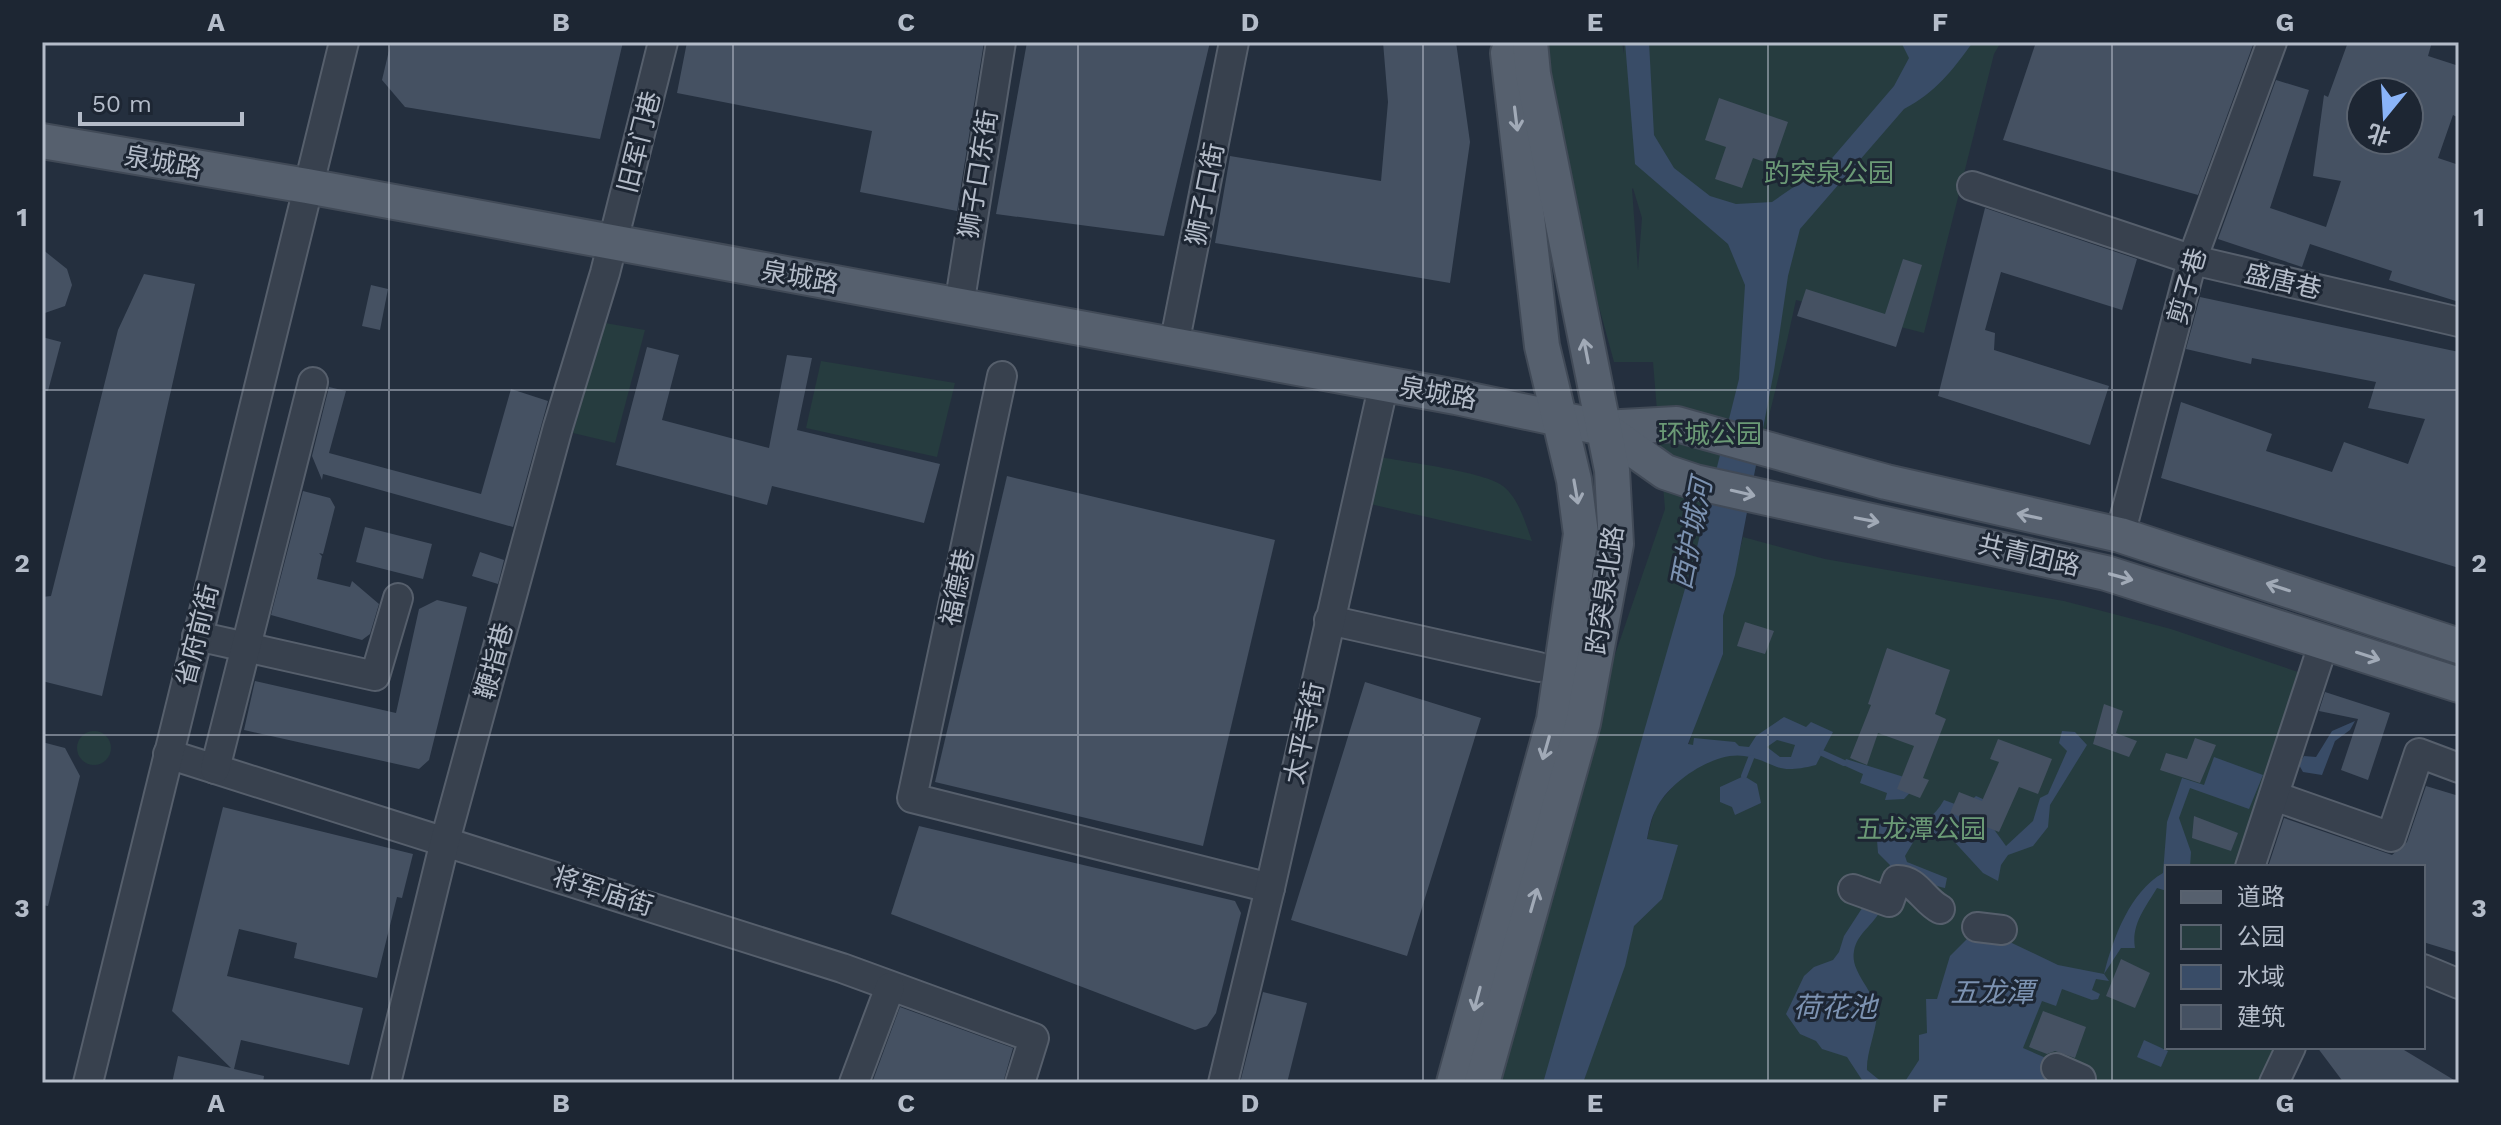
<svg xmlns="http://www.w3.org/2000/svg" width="2501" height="1125" font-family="'Work Sans','Noto Sans SC',sans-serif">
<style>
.green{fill:#263c3f;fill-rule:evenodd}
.water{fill:#394c67;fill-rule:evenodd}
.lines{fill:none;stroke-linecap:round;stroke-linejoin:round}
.stream{stroke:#394c67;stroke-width:6}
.building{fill:#455162;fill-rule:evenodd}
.minor-casing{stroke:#565f6c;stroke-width:32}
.major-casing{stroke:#414a57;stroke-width:38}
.minor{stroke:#38414e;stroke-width:28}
.major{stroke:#56606e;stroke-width:34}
.oneway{stroke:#a1aab7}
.grid{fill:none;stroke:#b4bcc9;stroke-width:2;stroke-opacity:0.55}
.labels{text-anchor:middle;stroke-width:6;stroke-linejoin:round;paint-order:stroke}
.street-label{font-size:26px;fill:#b4bcc9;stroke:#1d2633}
.park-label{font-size:26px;fill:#6b9a76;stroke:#1d2633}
.water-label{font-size:28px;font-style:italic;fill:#7c92b1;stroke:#1d2633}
.neatline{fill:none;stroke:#b4bcc9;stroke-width:3}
.grid-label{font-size:26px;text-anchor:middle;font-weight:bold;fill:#b4bcc9}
</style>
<rect width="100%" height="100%" fill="#242f3e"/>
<g class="green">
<path d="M1527,42H1622L1624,54V42H2001L1994,54L1924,333L1796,300C1739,566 1648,825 1565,1083H1468L1665,509L1653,362H1614ZM1633,188L1642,218L1638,270L1632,189Z"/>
<polygon points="605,323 645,330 615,443 573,433"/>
<polygon points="821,361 955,383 937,457 806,428"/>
<path d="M1380,457C1405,462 1486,472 1503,486C1519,499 1525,522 1532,541L1370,504Z"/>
<polygon points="1743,537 1825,559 2064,601 2171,629 2310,676 2238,867 2167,867 2167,1047 2281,1047 2264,1083 1583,1083 1603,1018 1651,823 1656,806 1676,783 1704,697 1723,654 1723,616"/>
<circle cx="94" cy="748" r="17"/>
</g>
<g class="water">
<path d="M1625,42H1649L1654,135L1674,168L1710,196L1736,204L1772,202L1827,164L1894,86L1909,58L1901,42H1973C1952,71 1936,92 1904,109L1800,229L1788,276L1774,371L1735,575L1723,616V654L1688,744L1693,745L1694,738L1735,742L1739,746L1749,747L1756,736L1784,717L1806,727L1811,722L1833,732L1816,765C1772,776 1779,762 1744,756C1714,751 1668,783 1656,809C1651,818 1649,829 1647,839L1678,845L1662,899L1634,926L1625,966L1583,1083H1543L1697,547L1739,379L1745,285L1728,244L1635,164ZM1777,740L1795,745L1791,757H1780L1767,747Z"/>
<polygon points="2355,721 2350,730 2335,741 2322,775 2303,772 2299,765 2304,756 2316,757 2332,731"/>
<path d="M2062,731L2075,732L2087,745L2050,805L2048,827L2033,846L2008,855L2001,865L1998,881L1983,873L1949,836L1932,834L1915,839L1905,856L1907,862L1947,878L1945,888C1926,885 1912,866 1895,867C1890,880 1887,896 1881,909C1874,925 1857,933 1854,951C1850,971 1872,988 1876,1008C1880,1023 1866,1051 1867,1070L1883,1083H1864L1847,1057L1822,1049L1816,1041L1800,1034L1786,1014L1804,976L1814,967L1833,960L1839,952L1844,936L1890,865L1878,853L1876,827L1884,822C1909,833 1931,823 1944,800L1963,807L1976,796L2001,807L1993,828L2006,846L2033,821L2040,798L2048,794L2067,751L2059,743Z"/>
<path d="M2214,757L2263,775L2249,809L2190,788L2179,818L2191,852L2190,867H2167V891L2157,888C2145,908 2131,925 2135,948H2121L2104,974L2109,981L2096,979L2092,990L2100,994L2098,999L2092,1000L2062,989L2056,1006L2042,1001L2023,1048L2055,1062L2046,1083H1904L1919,1060V1035L1927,1033L1926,999H1937L1950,956L1969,937L1995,935L2058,965L2104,974C2113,938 2130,892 2163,873L2167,822L2182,778L2204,785Z"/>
<polygon points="1846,759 1920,782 1904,799 1885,800 1887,793 1860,783 1863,774 1843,765"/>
<polygon points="1744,776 1757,784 1761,803 1735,815 1732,807 1720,802 1720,787"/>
<polygon points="2144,1040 2168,1051 2161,1067 2137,1057"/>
</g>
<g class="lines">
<g class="stream">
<polyline points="1822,753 1844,763"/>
<polyline points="1744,776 1751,758"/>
</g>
</g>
<g class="building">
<polygon points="391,42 623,42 600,139 405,107 382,80"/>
<polygon points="687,42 984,42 957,211 860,192 872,131 677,93"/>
<polygon points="1027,42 1210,42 1164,236 996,214"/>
<polygon points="1383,42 1456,42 1470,142 1450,283 1215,243 1230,156 1381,181 1388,102"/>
<polygon points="2036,42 2254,42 2198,195 2003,140"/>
<path d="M2348,42H2432L2428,56L2459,66V118L2453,115L2438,158L2459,165V302L2389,280L2392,271L2310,244L2302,267L2218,239L2276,80L2309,90L2270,208L2326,227L2341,181L2313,176L2324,95L2328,97ZM2361,92H2409V140H2361Z"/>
<polygon points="1719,98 1788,122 1773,165 1753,158 1742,188 1715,179 1726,147 1705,140"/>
<polygon points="1985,208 2137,259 2122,310 2001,272 1985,330 1995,333 1994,350 2109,386 2090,445 1938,396"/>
<polygon points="42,249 67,269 72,285 65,306 42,314"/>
<polygon points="1903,259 1922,265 1896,347 1797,316 1806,289 1885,314"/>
<polygon points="144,274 195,284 102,696 42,681 42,597 51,596 118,330"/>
<polygon points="371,285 388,289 380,330 362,326"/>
<polygon points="2200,297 2459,352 2459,568 2161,478 2181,402 2272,434 2266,451 2332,472 2344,442 2408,464 2425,419 2368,408 2376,382 2252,358 2251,364 2186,349"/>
<polygon points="42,337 61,342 48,391 42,390"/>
<polygon points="647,347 679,355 662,420 769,448 787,355 812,358 797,430 940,464 924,523 772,486 767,505 616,465"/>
<polygon points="329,387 346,391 329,453 481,494 511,389 548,401 513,527 323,474 322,480 312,456"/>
<polygon points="1007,476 1275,540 1203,846 935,782"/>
<polygon points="303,491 330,498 335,507 323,554 319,553 322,556 317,579 350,587 352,581 379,604 370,634 362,640 271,615"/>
<polygon points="365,527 432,544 423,579 356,562"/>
<polygon points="480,552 504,560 498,584 472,576"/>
<polygon points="437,600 467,607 429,760 419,769 244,730 255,681 396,713 419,609"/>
<polygon points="1745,622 1774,631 1765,654 1737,646"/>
<polygon points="1887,648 1950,670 1935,714 1946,719 1923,778 1929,780 1920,798 1897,789 1914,746 1878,733 1867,765 1850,758 1871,705 1868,704"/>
<polygon points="1365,682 1481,718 1407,956 1291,920"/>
<polygon points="2325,692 2390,713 2368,780 2341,770 2358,719 2319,711"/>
<polygon points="2104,704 2123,711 2116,733 2137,741 2129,757 2093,744"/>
<polygon points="2195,738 2216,745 2200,783 2160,770 2166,753 2187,759"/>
<polygon points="1998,739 2052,759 2038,794 2019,787 1999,832 1950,813 1959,792 1982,801 1999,762 1990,759"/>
<polygon points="42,742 65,748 80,776 48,906 42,905"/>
<polygon points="2426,786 2459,796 2459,953 2423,942 2423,867 2268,867 2284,818 2392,855 2407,842"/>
<polygon points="223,807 413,854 402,898 397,897 377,978 294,958 297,943 239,929 227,976 363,1008 349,1065 241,1040 234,1069 264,1076 263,1083 172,1083 178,1056 231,1068 172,1011"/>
<polygon points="2194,816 2238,833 2231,851 2192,838"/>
<polygon points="919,826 1235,901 1241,913 1216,1013 1207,1026 1195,1030 891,914"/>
<polygon points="2121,959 2150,973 2135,1008 2106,996"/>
<polygon points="1263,992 1307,1003 1287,1083 1240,1083"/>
<polygon points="900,1007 1013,1048 1003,1083 872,1083"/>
<polygon points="2043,1011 2086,1027 2075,1058 2055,1051 2047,1054 2029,1047"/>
<polygon points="2317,1047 2399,1047 2459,1083 2344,1083"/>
</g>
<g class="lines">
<defs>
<g id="minor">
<polyline points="1972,186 2193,260 2459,322"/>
<polyline points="959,306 1001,42"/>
<polyline points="1174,345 1234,42"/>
<polyline points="1002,376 912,798 1270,888"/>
<polyline points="2120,535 2193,257 2272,42"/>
<polyline points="1329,620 1539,667"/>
<polyline points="197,636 375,676 398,598"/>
<polyline points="168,754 842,968 1034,1038 1020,1083"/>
<polyline points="215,769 313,382"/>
<polyline points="2274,796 2391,837 2419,753 2459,768"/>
<polyline points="2250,867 2324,642"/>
<path d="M1853,889L1889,902L1897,880C1916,879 1924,901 1940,909"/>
<polyline points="1977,927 2002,930"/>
<polyline points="2423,969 2459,984"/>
<polyline points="2056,1068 2081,1079"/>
<polyline points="88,1083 344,42"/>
<polyline points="386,1083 445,841 558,427 605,273 663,42"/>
<polyline points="854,1083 890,987"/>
<polyline points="1223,1083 1270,888 1384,383"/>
<polyline points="2274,1083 2291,1047"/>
</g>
<g id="major">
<polyline points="42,141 307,186 1456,397 1603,428 1677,424 1691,428 1886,482 2120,535 2459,646"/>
<polyline points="1603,428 1665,472 1695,482 2106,573 2459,685"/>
<polyline points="1454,1083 1554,720 1581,534 1574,480 1542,346 1508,53"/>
<polyline points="1482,1083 1583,723 1616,544 1612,470 1533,74 1530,42"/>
</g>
</defs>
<use href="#minor" class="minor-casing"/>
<use href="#major" class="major-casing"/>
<use href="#minor" class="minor"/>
<use href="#major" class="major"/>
</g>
<defs><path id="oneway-shaft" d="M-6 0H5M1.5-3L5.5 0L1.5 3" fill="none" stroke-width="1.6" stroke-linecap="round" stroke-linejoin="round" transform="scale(2)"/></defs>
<g class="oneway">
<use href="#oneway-shaft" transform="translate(1516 119) rotate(83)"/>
<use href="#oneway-shaft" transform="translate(1586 351) rotate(-101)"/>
<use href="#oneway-shaft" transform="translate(1576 492) rotate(80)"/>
<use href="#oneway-shaft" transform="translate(1743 493) rotate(13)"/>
<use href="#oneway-shaft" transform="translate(2029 516) rotate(-168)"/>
<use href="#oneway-shaft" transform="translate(1867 520) rotate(11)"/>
<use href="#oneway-shaft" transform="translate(2121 577) rotate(15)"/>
<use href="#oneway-shaft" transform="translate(2278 587) rotate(-162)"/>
<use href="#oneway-shaft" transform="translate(2368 656) rotate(18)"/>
<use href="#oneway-shaft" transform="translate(1546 748) rotate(106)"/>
<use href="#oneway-shaft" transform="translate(1534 900) rotate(-74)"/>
<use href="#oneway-shaft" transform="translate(1477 999) rotate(105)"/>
</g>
<path class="grid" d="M389,42V1083M733,42V1083M1078,42V1083M1423,42V1083M1768,42V1083M2112,42V1083M42,390H2459M42,735H2459"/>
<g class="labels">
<g class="street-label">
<text transform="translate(639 142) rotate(-76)" y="9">旧军门巷</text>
<text transform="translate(163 162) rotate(10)" y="9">泉城路</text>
<text transform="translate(978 174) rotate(-81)" y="9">狮子口东街</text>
<text transform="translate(1205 194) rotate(-79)" y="9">狮子口街</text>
<text transform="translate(800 277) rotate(10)" y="9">泉城路</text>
<text transform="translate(2283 281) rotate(13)" y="9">盛唐巷</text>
<text transform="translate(2187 286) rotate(-74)" y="9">剪子巷</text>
<text transform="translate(1438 393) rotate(10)" y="9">泉城路</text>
<text transform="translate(2029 555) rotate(13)" y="9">共青团路</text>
<text transform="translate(957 587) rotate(-78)" y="9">福德巷</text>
<text transform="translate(1605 590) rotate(-82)" y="9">趵突泉北路</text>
<text transform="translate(197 635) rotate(-76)" y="9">省府前街</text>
<text transform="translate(494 661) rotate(-75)" y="9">鞭指巷</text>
<text transform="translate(1304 733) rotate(-78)" y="9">太平寺街</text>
<text transform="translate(603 891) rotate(18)" y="9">将军庙街</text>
</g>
<g class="park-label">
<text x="1829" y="182">趵突泉公园</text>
<text x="1710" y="443">环城公园</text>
<text x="1921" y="838">五龙潭公园</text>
</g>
<g class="water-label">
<text transform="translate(1691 534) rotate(-79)" y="10">西护城河</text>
<text x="1992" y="1002">五龙潭</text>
<text x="1835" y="1017">荷花池</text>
</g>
</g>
<rect width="2501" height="1125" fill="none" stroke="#1d2633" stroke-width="88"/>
<rect x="2165" y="865" width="260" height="184" fill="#1d2633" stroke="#59626f" stroke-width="2"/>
<rect x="2181" y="891" width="40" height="12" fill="#56606e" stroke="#59626f" stroke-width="2"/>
<text x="2237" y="905" font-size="24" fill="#b4bcc9">道路</text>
<rect x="2181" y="925" width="40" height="24" fill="#263c3f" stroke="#59626f" stroke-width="2"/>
<text x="2237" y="945" font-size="24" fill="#b4bcc9">公园</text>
<rect x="2181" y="965" width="40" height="24" fill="#394c67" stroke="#59626f" stroke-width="2"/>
<text x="2237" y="985" font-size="24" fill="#b4bcc9">水域</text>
<rect x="2181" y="1005" width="40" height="24" fill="#455162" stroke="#59626f" stroke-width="2"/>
<text x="2237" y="1025" font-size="24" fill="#b4bcc9">建筑</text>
<g transform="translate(2385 116) rotate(198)"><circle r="38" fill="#1d2633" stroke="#59626f" stroke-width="2"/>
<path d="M0-6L14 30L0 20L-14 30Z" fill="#8ab4f8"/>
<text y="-12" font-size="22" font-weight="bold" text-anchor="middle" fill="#b4bcc9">北</text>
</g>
<path d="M80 112v12h162v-12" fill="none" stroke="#b4bcc9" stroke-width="4"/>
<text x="92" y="112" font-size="24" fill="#b4bcc9" stroke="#1d2633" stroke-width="6" paint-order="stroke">50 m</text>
<rect x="44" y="44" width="2413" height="1037" class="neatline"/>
<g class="grid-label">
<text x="216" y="31">A</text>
<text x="561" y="31">B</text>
<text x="906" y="31">C</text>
<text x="1250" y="31">D</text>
<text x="1595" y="31">E</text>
<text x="1940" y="31">F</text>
<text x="2285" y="31">G</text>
<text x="22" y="226">1</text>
<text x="2479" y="226">1</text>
<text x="22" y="572">2</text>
<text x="2479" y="572">2</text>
<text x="22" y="917">3</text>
<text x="2479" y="917">3</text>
<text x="216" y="1112">A</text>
<text x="561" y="1112">B</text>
<text x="906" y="1112">C</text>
<text x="1250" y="1112">D</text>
<text x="1595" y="1112">E</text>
<text x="1940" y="1112">F</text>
<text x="2285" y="1112">G</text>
</g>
</svg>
